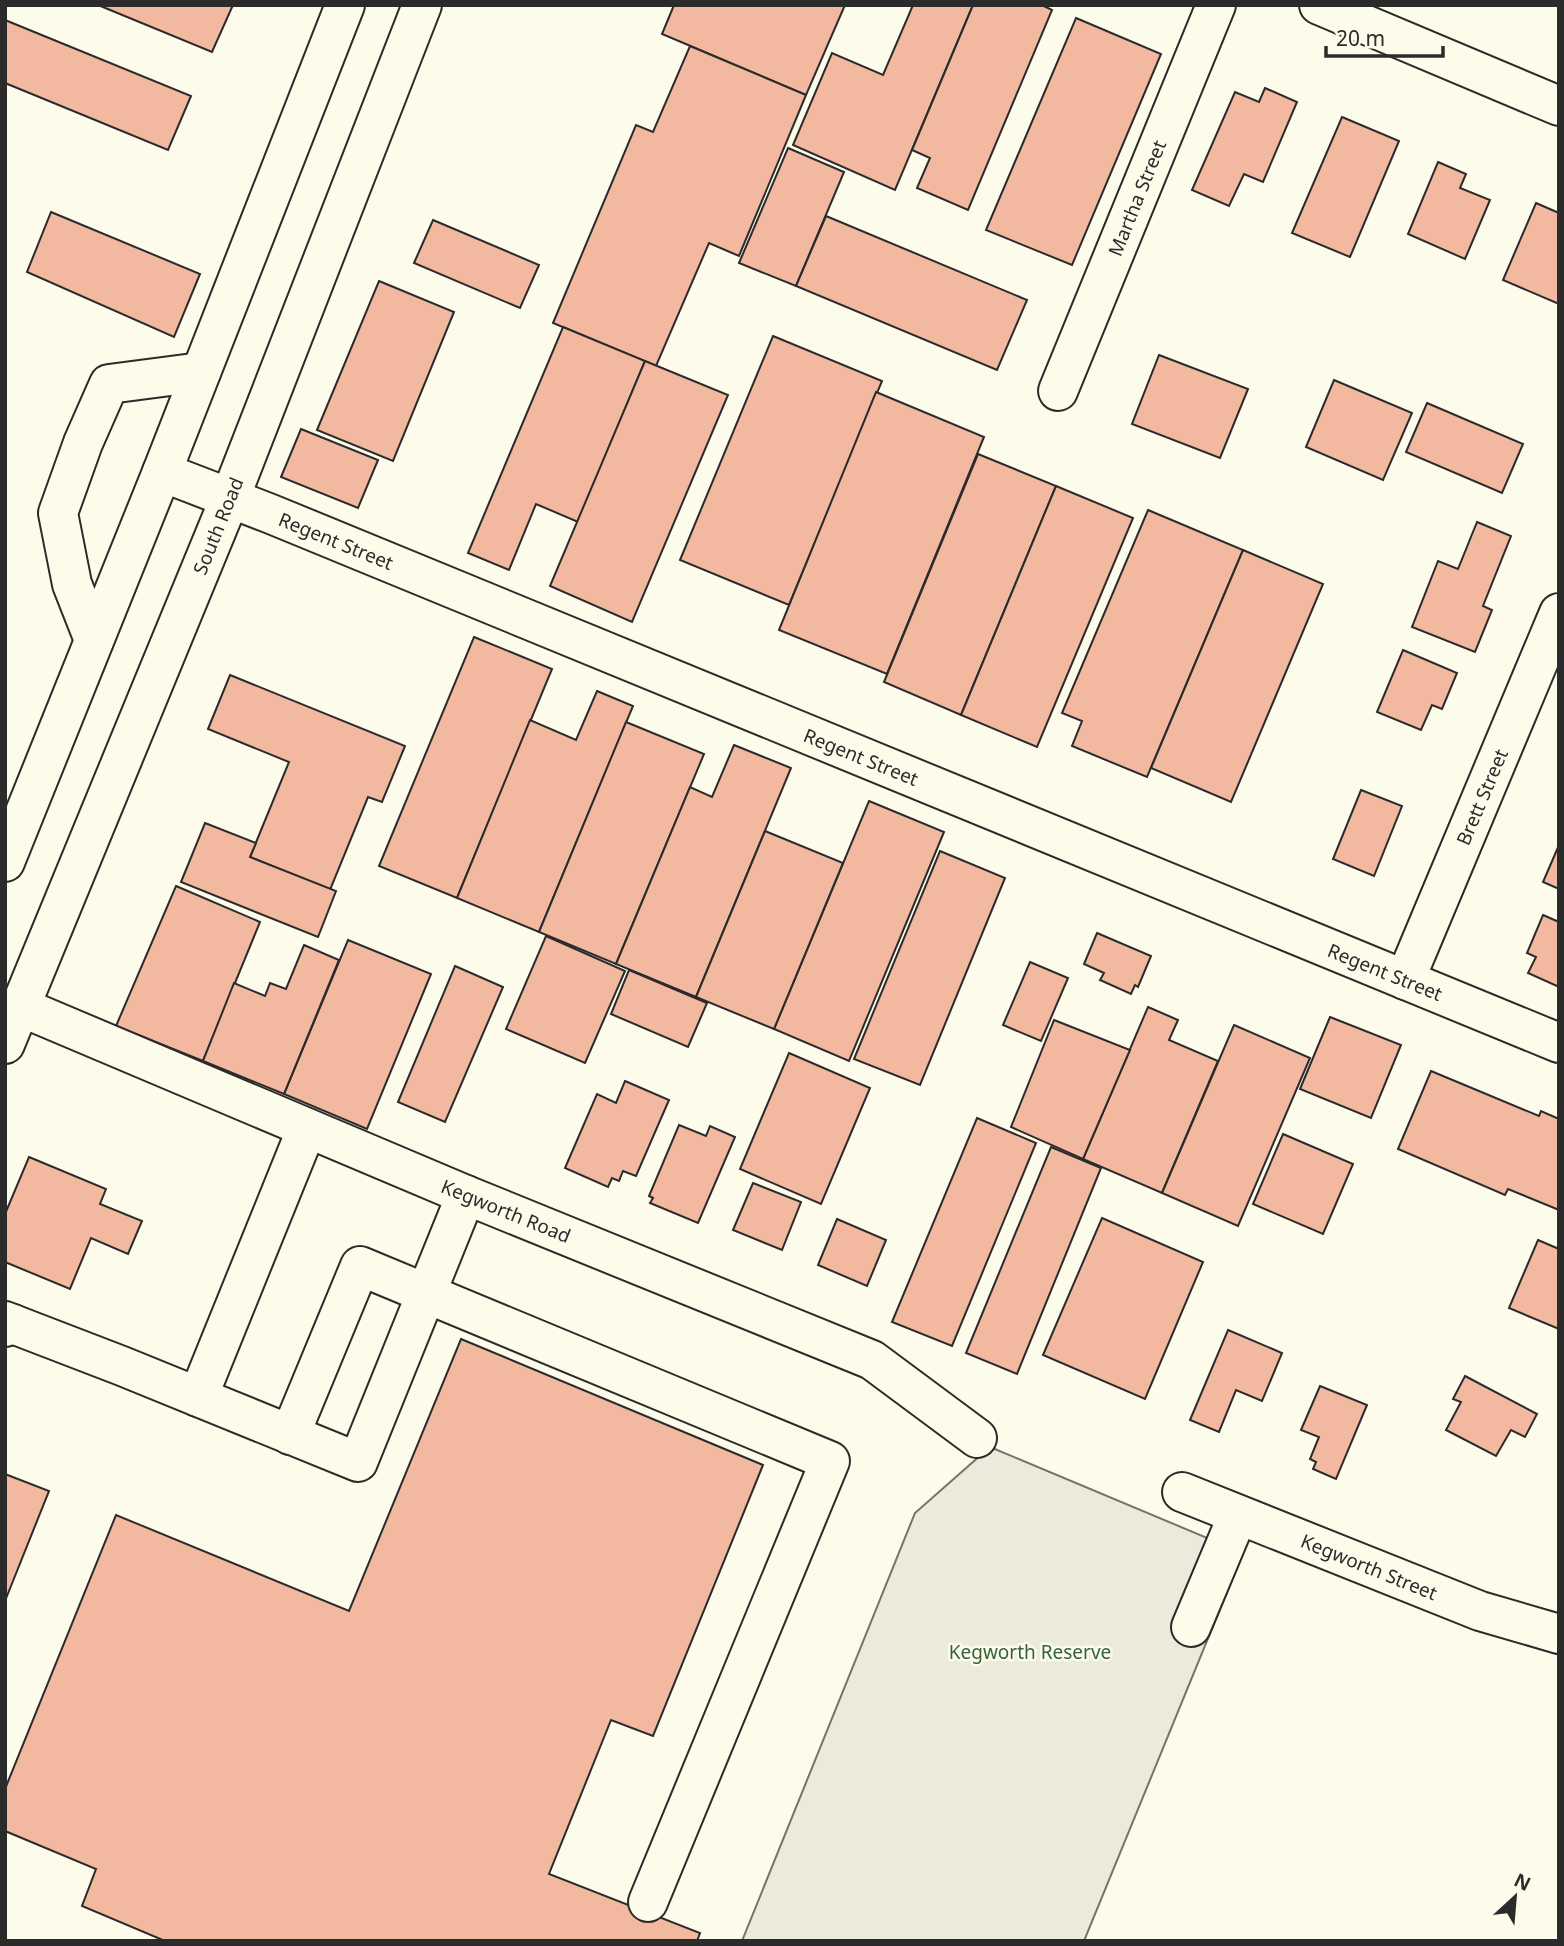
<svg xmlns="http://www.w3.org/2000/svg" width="1564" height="1946" font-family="'Noto Sans',sans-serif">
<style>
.green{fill:#ecebdb;stroke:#74746e;stroke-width:2}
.building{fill:#f2b8a0;stroke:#2b2b2b;stroke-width:2}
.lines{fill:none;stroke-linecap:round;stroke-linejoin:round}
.minor-casing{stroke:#2b2b2b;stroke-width:42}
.highway-casing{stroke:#2b2b2b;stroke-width:42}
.minor{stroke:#fdfbea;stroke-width:38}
.highway{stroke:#fdfbea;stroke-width:38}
.labels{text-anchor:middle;stroke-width:5;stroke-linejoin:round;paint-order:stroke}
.street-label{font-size:19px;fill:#2b2b2b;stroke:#fdfbea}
.park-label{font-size:19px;fill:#34623c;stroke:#fdfbea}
</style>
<rect width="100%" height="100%" fill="#fdfbea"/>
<polygon class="green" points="990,1447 1243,1553 1084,1941 742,1941 915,1513"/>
<g class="building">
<polygon points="98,5 233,5 212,52"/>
<polygon points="674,5 845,5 806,95 662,34"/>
<polygon points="913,5 973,5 895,190 793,145 832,53 883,75"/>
<polygon points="973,5 1042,5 1052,10 968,210 917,188 930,158 912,150"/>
<polygon points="1076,18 1161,54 1072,265 986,230"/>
<polygon points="5,20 191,96 168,150 5,83"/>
<polygon points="690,46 806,95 739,256 709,243 656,366 553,323 636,125 653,132"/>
<polygon points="1265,88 1297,102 1263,182 1244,174 1229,206 1192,190 1235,92 1259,102"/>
<polygon points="1342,117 1399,141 1350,257 1292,233"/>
<polygon points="788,148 844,172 796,286 739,263"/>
<polygon points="1438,162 1466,174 1460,188 1490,200 1465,259 1408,234"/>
<polygon points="1536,203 1559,213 1559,304 1503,280"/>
<polygon points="51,212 200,274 174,337 27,272"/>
<polygon points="826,216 1027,300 997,370 796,286"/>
<polygon points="433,220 539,265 520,308 414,263"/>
<polygon points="379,281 454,312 393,461 317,430"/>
<polygon points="563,327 645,361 578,522 536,504 509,570 468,553"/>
<polygon points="773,336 882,381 789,605 680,560"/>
<polygon points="1159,355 1248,389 1220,458 1132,424"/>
<polygon points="645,361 728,395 632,622 550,586"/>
<polygon points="1334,380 1412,413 1383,480 1306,447"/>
<polygon points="876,392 984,437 887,674 779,630"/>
<polygon points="1427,403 1523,444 1502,493 1406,452"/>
<polygon points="301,429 378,460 358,508 281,477"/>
<polygon points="978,454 1056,486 961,715 884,682"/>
<polygon points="1056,486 1133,518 1037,747 961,715"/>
<polygon points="1148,510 1243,550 1147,777 1072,746 1082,721 1062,713"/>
<polygon points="1477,522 1511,536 1483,606 1492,610 1475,652 1412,627 1438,561 1458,569"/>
<polygon points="1243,550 1323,584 1231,802 1151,768"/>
<polygon points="474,637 552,669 457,898 379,866"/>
<polygon points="1403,650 1457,673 1442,709 1432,705 1421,730 1377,712"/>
<polygon points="230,675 405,746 382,802 368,797 330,890 250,857 289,762 208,729"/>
<polygon points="597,691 633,706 539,932 457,898 530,720 576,740"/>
<polygon points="626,722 704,754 616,964 539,932"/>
<polygon points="734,745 791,768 696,997 616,964 690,787 712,797"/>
<polygon points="1361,790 1402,806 1374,876 1333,859"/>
<polygon points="869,801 944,832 849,1061 774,1029"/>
<polygon points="205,823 256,843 250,857 336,891 318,937 181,882"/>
<polygon points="765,831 843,863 774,1029 696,997"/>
<polygon points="1559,845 1559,889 1543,882"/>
<polygon points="940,851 1005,878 920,1085 854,1059"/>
<polygon points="176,886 260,922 203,1061 116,1026"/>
<polygon points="1543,915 1559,922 1559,987 1528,973 1536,957 1527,953"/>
<polygon points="1097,933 1151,956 1138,987 1135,985 1131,994 1100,980 1104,973 1084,964"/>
<polygon points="546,936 625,971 585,1063 506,1029"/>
<polygon points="348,940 431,974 367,1129 284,1094"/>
<polygon points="304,945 339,960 284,1094 203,1061 234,983 265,996 270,983 286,989"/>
<polygon points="1030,962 1068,978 1041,1041 1003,1025"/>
<polygon points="455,966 503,987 445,1122 398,1102"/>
<polygon points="629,970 707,1003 688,1047 611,1014"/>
<polygon points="1148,1007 1178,1020 1169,1040 1218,1061 1162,1193 1083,1159"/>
<polygon points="1330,1017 1401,1045 1371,1118 1300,1089"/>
<polygon points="1054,1020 1130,1050 1083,1159 1011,1127"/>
<polygon points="1234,1025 1310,1058 1238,1226 1162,1193"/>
<polygon points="789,1053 870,1088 821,1204 740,1169"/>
<polygon points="1431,1071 1539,1116 1541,1111 1559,1119 1559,1210 1508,1189 1505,1195 1398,1149"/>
<polygon points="625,1081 669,1100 636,1176 623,1171 619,1181 612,1178 608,1187 565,1168 597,1094 616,1103"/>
<polygon points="977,1118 1036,1143 952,1346 892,1322"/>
<polygon points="679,1125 706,1136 710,1126 735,1137 698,1223 650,1203 653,1198 649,1196"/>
<polygon points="1283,1134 1353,1164 1323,1234 1253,1204"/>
<polygon points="1051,1147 1101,1168 1017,1374 966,1353"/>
<polygon points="29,1157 106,1189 100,1204 142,1221 128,1254 91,1238 70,1289 5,1262 5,1214"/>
<polygon points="753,1183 801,1202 782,1250 733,1230"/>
<polygon points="1102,1218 1203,1262 1145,1399 1043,1355"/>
<polygon points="837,1219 886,1240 867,1286 818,1265"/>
<polygon points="1538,1240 1559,1249 1559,1329 1509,1308"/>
<polygon points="1228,1330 1282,1353 1262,1401 1236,1390 1219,1432 1190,1420"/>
<polygon points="461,1339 763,1465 653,1736 611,1720 549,1874 700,1933 697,1941 165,1941 82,1906 96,1869 5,1831 5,1789 116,1515 349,1611"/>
<polygon points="1465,1376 1537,1414 1525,1437 1511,1430 1496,1456 1446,1430 1461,1402 1453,1399"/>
<polygon points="1320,1386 1367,1405 1336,1479 1313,1469 1316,1462 1310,1459 1319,1437 1301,1430"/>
<polygon points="5,1474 49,1491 5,1601"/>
</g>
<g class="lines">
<defs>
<g id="minor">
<polyline points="1319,5 1559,106"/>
<polyline points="1058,391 1216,5"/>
<polyline points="162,472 271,514 1559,1043"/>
<polyline points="94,640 72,584 58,513 83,443 109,384 201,372"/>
<polyline points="1405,980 1559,613"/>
<polyline points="21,1007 466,1195 872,1360 977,1438"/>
<polyline points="5,1321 122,1366 358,1462 466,1195"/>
<polyline points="198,1397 307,1128"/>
<polyline points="290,1435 360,1266 830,1461 648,1902"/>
<polyline points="1182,1492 1480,1611 1559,1634"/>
<polyline points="1191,1627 1238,1515"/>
</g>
<g id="highway">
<polyline points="5,862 162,472 345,5"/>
<polyline points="5,1044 230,498 422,5"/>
<polyline points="5,1327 13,1324"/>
</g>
</defs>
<use href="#minor" class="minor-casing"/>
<use href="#highway" class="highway-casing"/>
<use href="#minor" class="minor"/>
<use href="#highway" class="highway"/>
</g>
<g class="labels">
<g class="street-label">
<text transform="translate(1137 198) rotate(-68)" y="7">Martha Street</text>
<text transform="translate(218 526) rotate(-68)" y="7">South Road</text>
<text transform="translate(336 541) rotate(22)" y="7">Regent Street</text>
<text transform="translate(861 757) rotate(22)" y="7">Regent Street</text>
<text transform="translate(1482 797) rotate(-67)" y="7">Brett Street</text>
<text transform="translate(1385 972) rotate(22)" y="7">Regent Street</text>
<text transform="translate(506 1211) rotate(22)" y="7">Kegworth Road</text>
<text transform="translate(1369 1567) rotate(22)" y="7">Kegworth Street</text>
</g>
<g class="park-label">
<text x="1030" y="1659">Kegworth Reserve</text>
</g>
</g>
<rect width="1564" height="1946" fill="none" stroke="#2b2b2b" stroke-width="14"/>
<g transform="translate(1515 1897) rotate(26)" stroke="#fdfbea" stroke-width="5" paint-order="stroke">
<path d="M0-5L12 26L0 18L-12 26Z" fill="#2b2b2b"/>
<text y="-10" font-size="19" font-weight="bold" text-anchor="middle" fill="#2b2b2b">N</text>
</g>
<path d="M1326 46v10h117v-10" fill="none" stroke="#2b2b2b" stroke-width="3.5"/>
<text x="1336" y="46" font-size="21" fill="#2b2b2b" stroke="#fdfbea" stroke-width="5" paint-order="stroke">20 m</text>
</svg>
